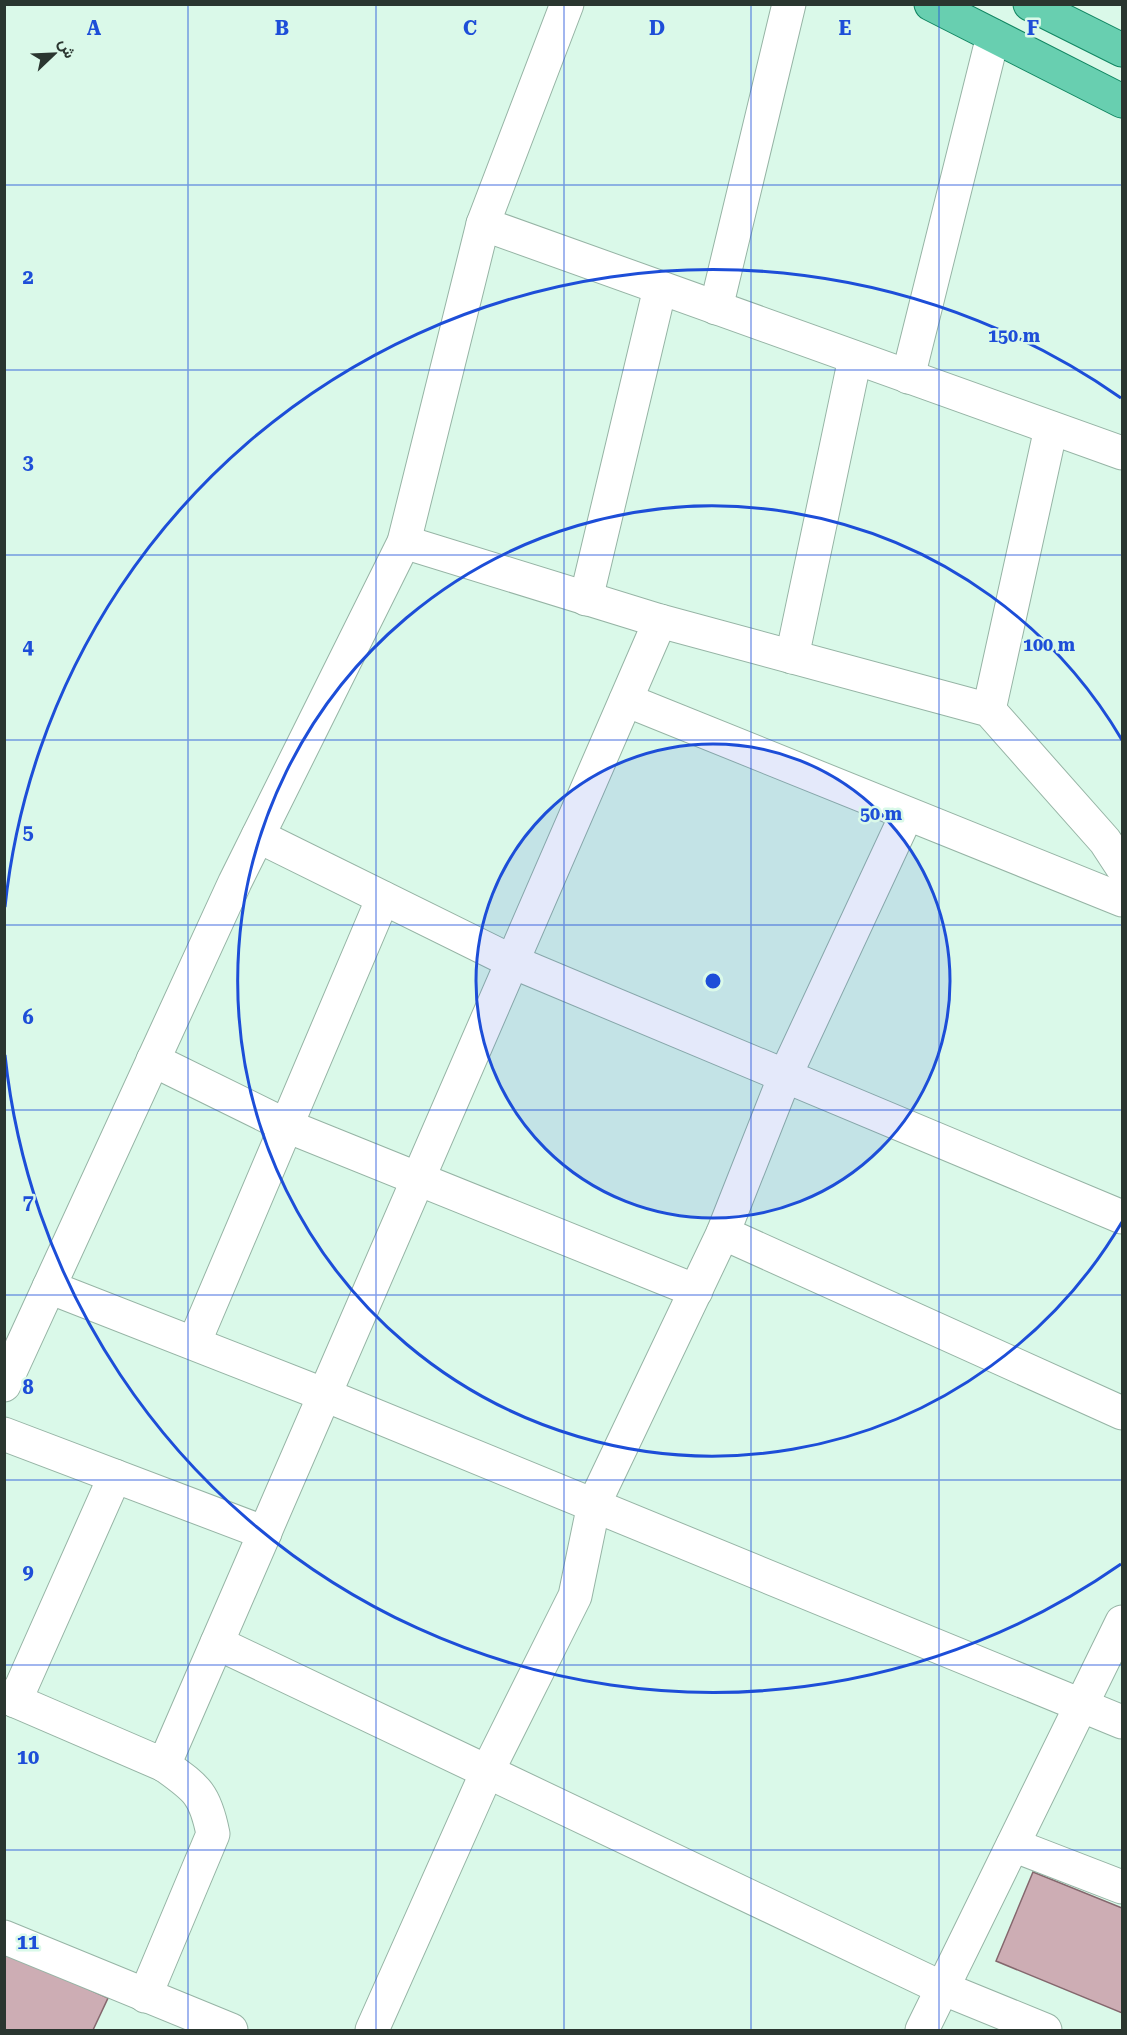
<svg xmlns="http://www.w3.org/2000/svg" width="1127" height="2035" font-family="'Roboto Serif',Vazirmatn,serif">
<style>
.building{fill:#cdadb4;stroke:#84676d;stroke-width:1.5}
.lines{fill:none;stroke-linecap:round;stroke-linejoin:round}
.minor-casing{stroke:#96b4a5;stroke-width:35}
.major-casing{stroke:#118561;stroke-width:35}
.minor{stroke:#fff;stroke-width:33}
.major{stroke:#68cfb0;stroke-width:33}
.grid{fill:none;stroke:#1d4ed8;stroke-width:1.5;stroke-opacity:0.55}
.ring{fill:none;stroke:#1d4ed8;stroke-width:3}
.grid-label{font-size:20px;text-anchor:middle;font-weight:bold;fill:#1d4ed8;stroke:#daf9e9;stroke-width:5;stroke-linejoin:round;paint-order:stroke}
.centre{fill:#1d4ed8;stroke:#daf9e9;stroke-width:3}
.ring-label{font-size:18px;text-anchor:middle;font-weight:bold;fill:#1d4ed8;stroke:#daf9e9;stroke-width:5;stroke-linejoin:round;paint-order:stroke}
</style>
<rect width="100%" height="100%" fill="#daf9e9"/>
<g class="building">
<polygon points="1033,1872 1122,1908 1122,2013 996,1961"/>
<polygon points="4,1951 108,1998 93,2030 4,2030"/>
</g>
<g class="lines">
<defs>
<g id="minor">
<polyline points="483,224 1122,453"/>
<polyline points="716,308 789,4"/>
<polyline points="908,377 993,36"/>
<polyline points="404,542 660,621 989,710 1105,841 1122,867"/>
<polyline points="586,599 660,288"/>
<polyline points="792,657 855,358"/>
<polyline points="626,700 1122,900"/>
<polyline points="989,710 1051,428"/>
<polyline points="258,836 513,962 1122,1217"/>
<polyline points="153,1060 287,1126 696,1291"/>
<polyline points="723,1233 785,1076 907,814"/>
<polyline points="49,1287 325,1395 1122,1722"/>
<polyline points="194,1343 383,898"/>
<polyline points="4,1385 235,882 404,542 483,224 567,4"/>
<polyline points="4,1434 265,1533"/>
<polyline points="217,1643 942,1988 1045,2030"/>
<polyline points="4,1696 164,1765 660,621"/>
<polyline points="15,1701 115,1476"/>
<polyline points="1013,1845 1122,1887"/>
<polyline points="4,1937 231,2030"/>
<path d="M145,1996L213,1834C205,1793 196,1788 164,1765"/>
<polyline points="372,2030 487,1772 575,1596 594,1504 723,1233 1122,1413"/>
<polyline points="922,2030 1122,1622"/>
</g>
<g id="major">
<polyline points="931,4 1122,101"/>
<polyline points="1030,4 1122,50"/>
</g>
</defs>
<use href="#minor" class="minor-casing"/>
<use href="#major" class="major-casing"/>
<use href="#minor" class="minor"/>
<use href="#major" class="major"/>
</g>
<path class="grid" d="M188,4V2030M376,4V2030M564,4V2030M751,4V2030M939,4V2030M4,185H1122M4,370H1122M4,555H1122M4,740H1122M4,925H1122M4,1110H1122M4,1295H1122M4,1480H1122M4,1665H1122M4,1850H1122"/>
<circle cx="713" cy="981" r="237" fill="#1d4ed8" fill-opacity=".12"/>
<g class="ring">
<circle cx="713" cy="981" r="237"/>
<path d="M1122 1222A475 475 0 1 1 1122 740"/>
<path d="M1121 1564A712 712 0 0 1 5 1055M5 907A712 712 0 0 1 1121 398"/>
</g>
<g class="grid-label">
<text x="94" y="35">A</text>
<text x="282" y="35">B</text>
<text x="470" y="35">C</text>
<text x="657" y="35">D</text>
<text x="845" y="35">E</text>
<text x="1033" y="35">F</text>
<text x="28" y="284">2</text>
<text x="28" y="469">3</text>
<text x="28" y="654">4</text>
<text x="28" y="839">5</text>
<text x="28" y="1024">6</text>
<text x="28" y="1209">7</text>
<text x="28" y="1394">8</text>
<text x="28" y="1579">9</text>
<text x="28" y="1764">10</text>
<text x="28" y="1949">11</text>
</g>
<circle cx="713" cy="981" r="9" class="centre"/>
<g class="ring-label">
<text x="1014" y="342">150 m</text>
<text x="1049" y="651">100 m</text>
<text x="881" y="820">50 m</text>
</g>
<rect width="1127" height="2035" fill="none" stroke="#2a3630" stroke-width="12"/>
<g transform="translate(54 54) rotate(67)" stroke="#daf9e9" stroke-width="4.5" paint-order="stroke">
<path d="M0-4.5L10 22L0 15L-10 22Z" fill="#2a3630"/>
<text y="-9" font-size="16" font-weight="bold" text-anchor="middle" fill="#2a3630">ش</text>
</g>
</svg>
